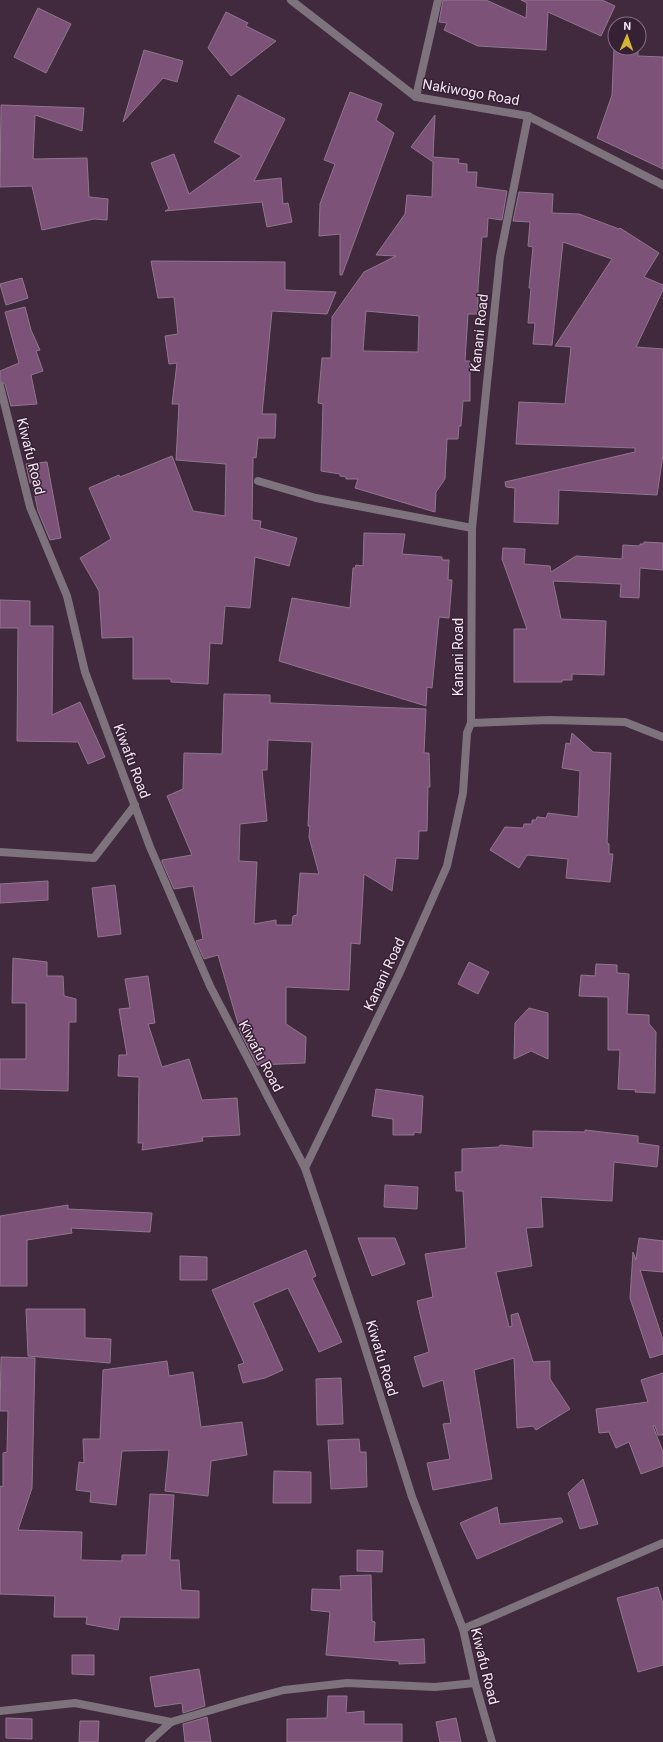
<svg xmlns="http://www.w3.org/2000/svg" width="663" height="1742" font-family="Roboto,sans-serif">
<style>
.building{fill:#7d5278;stroke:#90768c;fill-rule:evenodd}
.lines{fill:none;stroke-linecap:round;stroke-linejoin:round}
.minor{stroke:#7e727c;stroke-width:8}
.tertiary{stroke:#7e727c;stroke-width:8}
.labels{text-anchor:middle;stroke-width:3;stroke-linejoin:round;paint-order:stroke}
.street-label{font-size:14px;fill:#f4e6f2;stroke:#362034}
</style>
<rect width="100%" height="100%" fill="#412a3e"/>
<g class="building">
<polygon points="443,0 486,0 526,18 527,3 521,0 602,0 615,6 601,36 548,12 546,50 478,46 444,30 447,23 439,22"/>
<polygon points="38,8 71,24 46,73 14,57"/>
<polygon points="226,12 248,23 246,26 276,41 231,76 208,48"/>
<polygon points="614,48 638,48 638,56 663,57 663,169 597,138 612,95"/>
<polygon points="144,50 183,61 177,82 163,78 123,122"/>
<polygon points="350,92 382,104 376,120 394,133 342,275 340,275 340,234 319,236 320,204 335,164 324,160"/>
<polygon points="238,95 285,119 254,181 281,178 283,204 288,203 292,222 267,227 262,202 165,211 169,209 151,163 174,154 189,194 242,156 214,142"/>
<polygon points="1,105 84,108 82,131 35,115 33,159 87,158 89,197 108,199 107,220 94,219 42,230 32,186 0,187"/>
<path d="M435,115L433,157L459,159L458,163L467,164V172H477L476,187L507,191L502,220L488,218L487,237H482L478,288V314H468L465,361H470V401H463L461,426H459L458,439H447L445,479L436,492L435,512L355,488L358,479H346V477L340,476V474L321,471L323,404L318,403L322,358H331L332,317L364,272L396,256L376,255L405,214L407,195L432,197L433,162L411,147ZM366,311L419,316L418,352L363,351Z"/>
<polygon points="519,192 553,194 552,213 579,214 619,229 620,228 659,253 644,277 663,285 663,290 636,347 663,349 663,455 657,495 559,490 558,524 514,522 515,488 506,487 505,482 635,452 635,448 516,444 519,402 565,404 571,347 555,346 612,259 563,242 552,345 533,344 535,323 528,323 531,288 529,288 533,247 528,246 530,222 513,221"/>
<polygon points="151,261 285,262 285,290 336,292 327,314 272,311 262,414 276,414 275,438 258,438 256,458 253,457 252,520 261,521 260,528 297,538 289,566 255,557 250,608 225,606 222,644 210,643 208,684 171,682 171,679 133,679 133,637 102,638 99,591 80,558 111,539 89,488 119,475 120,477 172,456 193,511 225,516 226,464 176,460 179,404 172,404 177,363 169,364 165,336 178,334 174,297 158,298"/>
<polygon points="22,278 28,298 6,305 0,284"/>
<polygon points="25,307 31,330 40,350 36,351 43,371 31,375 37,404 11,406 5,384 0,381 0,371 19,363 5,312"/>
<polygon points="47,462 61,538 50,540 38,511 32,482 30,483 26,464"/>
<polygon points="364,533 405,534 402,554 442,557 442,560 449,560 448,580 452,580 449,618 439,617 432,688 427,687 426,706 279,661 292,598 350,608 353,568 355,568 356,565 363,566"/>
<polygon points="644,542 663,543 663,570 640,568 639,598 620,597 621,584 553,581 561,619 606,621 604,675 572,674 572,680 562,680 562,682 514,682 514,629 527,629 502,559 503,548 525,549 524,564 550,566 551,572 576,556 622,559 623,545 640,546 640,544 644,544"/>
<polygon points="0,600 30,601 30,626 53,626 52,715 80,702 105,757 88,764 78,742 17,741 18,628 0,628"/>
<path d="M224,694L270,695V703L426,709L424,753H429L430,787H428L427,831H419L418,859L396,858L392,891L364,874L360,944L351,943L349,990L286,987V1024L306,1037L305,1063L257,1065L241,1034L218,955L204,959L196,941L203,939L193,886L174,889L162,862V860L192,855L167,796L183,789L184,753L222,754ZM268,740L312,742L308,826H310L309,837L319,874L300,873L297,915L293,916L292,925H276V920L254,924L257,862L239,861L240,824L267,821L262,770H267Z"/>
<polygon points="572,733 593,752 611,753 607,843 609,844 609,854 613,854 610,882 566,878 568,859 527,855 519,868 490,850 505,827 523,828 524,824 532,824 532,820 536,820 537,817 546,818 548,813 578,817 580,771 562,768 566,743 570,744"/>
<polygon points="48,881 48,900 0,903 0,884"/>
<polygon points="115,885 121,934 98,937 92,888"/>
<polygon points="13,958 47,962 47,976 63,976 64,996 76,999 76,1022 69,1022 68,1091 0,1089 0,1059 26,1059 26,1003 12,1003"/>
<polygon points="469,962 489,972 478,994 458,984"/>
<polygon points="596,964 617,965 617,973 629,974 627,1014 649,1015 649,1024 656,1032 655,1093 635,1092 636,1090 618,1089 620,1050 608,1050 608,997 579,996 581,975 595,976"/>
<polygon points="148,976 155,1023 148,1024 162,1067 189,1059 202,1100 237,1098 240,1135 202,1137 203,1141 142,1150 143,1143 138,1143 139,1077 118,1076 119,1055 127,1055 119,1009 130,1008 125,979"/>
<polygon points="529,1008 548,1013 548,1059 531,1051 514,1059 515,1023"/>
<polygon points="376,1089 423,1096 421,1133 414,1132 414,1135 393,1135 393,1119 372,1116"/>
<polygon points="585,1130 638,1136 638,1143 659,1146 657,1167 614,1162 612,1201 541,1197 543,1227 526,1228 532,1266 496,1272 509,1327 512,1326 511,1315 518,1313 533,1362 550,1361 550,1379 570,1409 536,1430 533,1426 517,1428 514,1358 474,1370 492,1479 433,1490 427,1463 450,1459 443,1424 451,1423 443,1380 423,1387 414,1357 429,1352 417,1301 433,1297 425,1254 466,1248 463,1191 456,1191 455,1172 462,1172 462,1149 499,1147 500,1145 533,1148 533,1131 585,1132"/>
<polygon points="385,1185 418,1187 417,1209 384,1207"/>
<polygon points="68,1205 68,1209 152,1213 150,1232 71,1228 72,1233 27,1240 27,1286 0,1286 0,1216"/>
<polygon points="358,1238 395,1238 405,1264 372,1276"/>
<polygon points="639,1238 663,1241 663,1272 640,1270 663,1340 663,1354 650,1358 630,1298 633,1252 636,1260"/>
<polygon points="306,1250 316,1276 312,1278 342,1342 319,1352 288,1288 253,1303 283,1370 265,1378 243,1383 238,1365 244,1363 212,1290"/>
<polygon points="180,1256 207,1257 207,1280 180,1280"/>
<polygon points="26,1309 85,1309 85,1338 111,1339 110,1363 28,1356"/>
<polygon points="1,1357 35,1358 32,1488 18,1530 82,1532 81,1560 122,1561 122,1555 146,1555 150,1494 174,1495 170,1560 179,1560 181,1590 199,1591 199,1618 120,1617 118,1630 86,1624 87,1617 54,1617 55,1596 0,1594 0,1486 3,1487 3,1453 7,1452 8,1411 0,1411"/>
<polygon points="167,1361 169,1376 193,1372 201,1427 242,1422 247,1455 211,1461 208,1496 165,1491 169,1450 122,1451 116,1505 90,1502 91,1492 76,1490 79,1462 84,1463 83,1439 100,1439 103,1370"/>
<polygon points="663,1373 663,1435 658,1435 655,1426 653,1426 663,1452 663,1466 641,1474 629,1442 616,1448 609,1432 599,1433 596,1409 648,1402 641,1380"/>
<polygon points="341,1378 343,1424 317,1425 316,1379"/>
<polygon points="359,1439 360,1452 366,1452 367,1487 331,1489 328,1440"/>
<polygon points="274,1471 311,1472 311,1503 273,1503"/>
<polygon points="583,1479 598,1524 580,1529 568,1493"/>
<polygon points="497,1507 500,1524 561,1518 563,1522 477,1559 460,1523"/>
<polygon points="357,1550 383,1551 382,1572 357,1571"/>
<polygon points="371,1575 372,1621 375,1622 374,1642 424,1639 425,1663 399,1664 399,1661 326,1655 330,1612 311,1610 312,1589 341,1590 340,1576"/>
<polygon points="658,1587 663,1604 663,1665 638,1672 617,1598"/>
<polygon points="72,1655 94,1655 94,1675 72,1674"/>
<polygon points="199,1669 205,1706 183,1713 182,1703 155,1707 150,1677"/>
<polygon points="328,1696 347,1696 346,1713 364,1711 364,1724 402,1724 402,1742 287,1742 287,1719 327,1718"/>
<polygon points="207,1717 211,1742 185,1742 183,1724"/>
<polygon points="6,1718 32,1719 32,1739 6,1738"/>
<polygon points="456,1718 461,1742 440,1742 436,1722"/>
<polygon points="80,1721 99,1721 98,1742 79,1742"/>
</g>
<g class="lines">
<g class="minor">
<polyline points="416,97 438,0"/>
<polyline points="0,386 30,507 67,596 85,672 150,847 210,986 305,1168 358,1325 412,1497 463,1629 475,1683 492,1742"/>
<polyline points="258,481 316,498 472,528"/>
<polyline points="471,723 550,720 625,722 663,737"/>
<polyline points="0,852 94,858 135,805"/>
<polyline points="305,1168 400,972 447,866 463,793 467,733 471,723 472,528 500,257 528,116"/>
<polyline points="463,1629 663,1543"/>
<polyline points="0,1711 75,1703 171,1722"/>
<polyline points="149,1742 171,1722 242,1701 284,1690 347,1683 435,1687 475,1683"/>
</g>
<polyline class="tertiary" points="291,0 416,97 528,116 663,185"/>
</g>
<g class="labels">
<g class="street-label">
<text transform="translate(471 92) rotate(10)" y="5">Nakiwogo Road</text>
<text transform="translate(479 333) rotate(-84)" y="5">Kanani Road</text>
<text transform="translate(31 456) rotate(76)" y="5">Kiwafu Road</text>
<text transform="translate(458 657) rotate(-90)" y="5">Kanani Road</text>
<text transform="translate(132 761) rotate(69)" y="5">Kiwafu Road</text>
<text transform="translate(384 974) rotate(-65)" y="5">Kanani Road</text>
<text transform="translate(261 1056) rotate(62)" y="5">Kiwafu Road</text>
<text transform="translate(382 1358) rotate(73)" y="5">Kiwafu Road</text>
<text transform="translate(485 1666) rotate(76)" y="5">Kiwafu Road</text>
</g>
</g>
<g transform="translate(627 36) rotate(2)"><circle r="19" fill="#362034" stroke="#826f80"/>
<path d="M0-3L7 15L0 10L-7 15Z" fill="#d3b635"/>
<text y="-6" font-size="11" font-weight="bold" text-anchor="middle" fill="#f4e6f2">N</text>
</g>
</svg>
